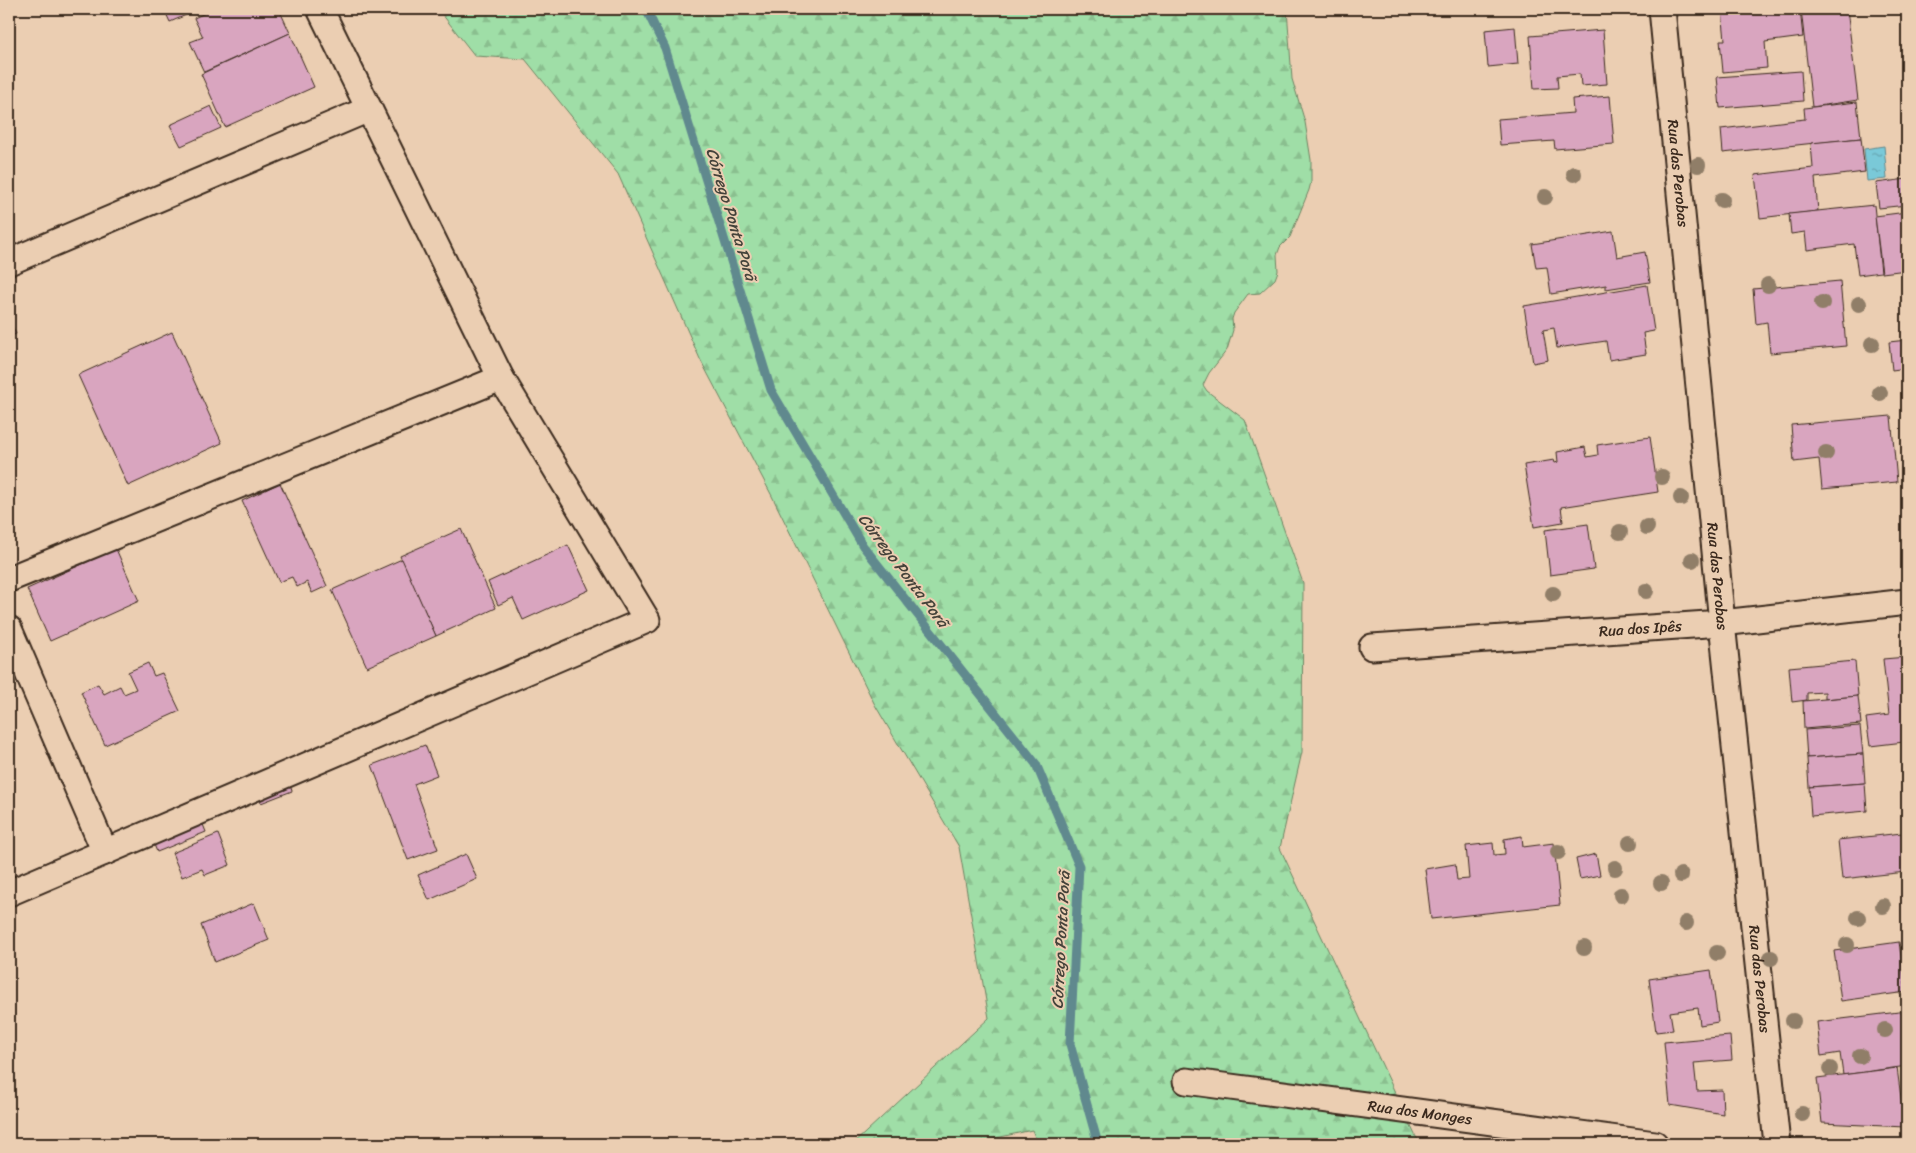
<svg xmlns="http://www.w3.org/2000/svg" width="1916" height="1153" font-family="Sriracha,sans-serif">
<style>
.forest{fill:url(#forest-firs);stroke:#6d8462}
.water{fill:url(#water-ripples);stroke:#61898e}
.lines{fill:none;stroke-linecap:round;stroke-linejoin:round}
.stream{stroke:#61898e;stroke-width:9}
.building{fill:#d9a5bf;stroke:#3b2a1e}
.street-casing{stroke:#3b2a1e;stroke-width:29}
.street{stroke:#ebceb2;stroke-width:25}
.tree{fill:#907e68}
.labels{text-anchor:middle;stroke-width:4;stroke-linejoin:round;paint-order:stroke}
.street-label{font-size:15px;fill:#3b2a1e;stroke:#ebceb2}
.water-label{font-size:16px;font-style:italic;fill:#44423a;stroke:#ebceb2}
</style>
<defs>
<pattern id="forest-firs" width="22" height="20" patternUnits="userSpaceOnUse" patternTransform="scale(1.25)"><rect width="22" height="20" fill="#9fdea7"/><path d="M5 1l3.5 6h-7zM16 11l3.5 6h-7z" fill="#8abf8f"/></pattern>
<pattern id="water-ripples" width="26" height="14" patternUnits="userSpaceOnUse" patternTransform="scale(1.25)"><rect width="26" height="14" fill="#7ac9d8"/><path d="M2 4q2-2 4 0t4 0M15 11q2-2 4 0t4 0" fill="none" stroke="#65a3af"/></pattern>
</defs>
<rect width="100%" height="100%" fill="#ebceb2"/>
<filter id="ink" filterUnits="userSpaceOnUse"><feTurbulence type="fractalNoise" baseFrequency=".02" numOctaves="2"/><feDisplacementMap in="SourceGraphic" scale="10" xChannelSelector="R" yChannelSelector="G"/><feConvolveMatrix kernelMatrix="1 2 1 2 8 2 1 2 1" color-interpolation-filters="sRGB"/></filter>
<g filter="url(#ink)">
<polygon class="forest" points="438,9 1287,9 1292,79 1305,122 1311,160 1311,182 1309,190 1290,237 1280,247 1277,255 1278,271 1275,279 1260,293 1248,294 1234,313 1232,319 1233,330 1227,350 1209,373 1203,385 1207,391 1245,420 1303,583 1302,752 1280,848 1416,1137 1422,1144 1038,1144 1032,1130 987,1140 983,1144 853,1144 989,1018 959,847 875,705 772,496 700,359 618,174 525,59 475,56"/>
<polygon class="water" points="1884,146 1887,179 1867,181 1864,149"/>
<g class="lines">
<polyline class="stream" points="646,9 665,48 771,390 863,546 1036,764 1079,866 1070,1044 1098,1144"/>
</g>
<g class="building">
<polygon points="164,9 200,9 170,22"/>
<polygon points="214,9 279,9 290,33 204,72 190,42 203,37 194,18"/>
<polygon points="1732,9 1800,9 1803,37 1765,42 1767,68 1723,72 1720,40 1725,40 1722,10"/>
<polygon points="1801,9 1847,9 1858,100 1812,107"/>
<polygon points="1515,27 1518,64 1488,67 1485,30"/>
<polygon points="1603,30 1607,84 1581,86 1580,74 1557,76 1558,88 1534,89 1530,36"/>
<polygon points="290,33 314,87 225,127 201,74"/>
<polygon points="1907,60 1907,81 1904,81 1902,61"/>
<polygon points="1801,71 1803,101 1720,108 1717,77"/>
<polygon points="1610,96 1614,144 1555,149 1554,141 1500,145 1498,119 1573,113 1572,99"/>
<polygon points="1857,102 1861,138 1723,153 1721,129 1805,119 1804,108"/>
<polygon points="211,106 221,128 181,146 170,125"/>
<polygon points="1861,138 1865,172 1815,178 1818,211 1760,218 1755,175 1813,168 1811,143"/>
<polygon points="1907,179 1907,205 1879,208 1876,183"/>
<polygon points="1874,205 1881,272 1858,275 1854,244 1807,250 1805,232 1791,234 1789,214"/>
<polygon points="1907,212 1907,270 1882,273 1875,216"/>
<polygon points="1613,231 1617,257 1645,252 1650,282 1606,289 1606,285 1551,294 1547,267 1536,268 1532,244"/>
<polygon points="1840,281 1846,346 1770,353 1767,322 1756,324 1753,289"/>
<polygon points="1647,285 1654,331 1643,333 1646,354 1609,360 1606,341 1557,348 1554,328 1543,330 1548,360 1533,363 1524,306"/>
<polygon points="9,319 16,334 9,337"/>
<polygon points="172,332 222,443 128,486 78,375"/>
<polygon points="1907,340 1907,368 1892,370 1889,342"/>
<polygon points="1891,416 1897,482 1822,489 1819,459 1794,462 1791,425"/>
<polygon points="1650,437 1658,492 1561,507 1563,522 1534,527 1524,465 1554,460 1555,463 1558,462 1557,452 1585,447 1587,457 1598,455 1597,445"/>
<polygon points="1905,453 1907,453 1907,484"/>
<polygon points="280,483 327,586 312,593 307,582 297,587 292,577 279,582 242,501"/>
<polygon points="1588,524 1594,569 1550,575 1545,530"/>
<polygon points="461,529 496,608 436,636 400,556"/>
<polygon points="568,545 589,590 523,620 513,598 498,605 488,582"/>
<polygon points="116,549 139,601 50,641 27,589"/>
<polygon points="402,559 436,636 367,667 332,590"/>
<polygon points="1907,657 1907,755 1905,755 1904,742 1870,746 1866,718 1889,715 1883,659"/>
<polygon points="1855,661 1858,696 1825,699 1825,692 1807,693 1807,700 1792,702 1789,667"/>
<polygon points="148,663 154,676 162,673 180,711 105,745 81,692 98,684 104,694 120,686 124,694 136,689 128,672"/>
<polygon points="1858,696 1861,724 1804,729 1803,701"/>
<polygon points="1860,726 1863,754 1807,758 1805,730"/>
<polygon points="425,745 437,775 414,784 438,849 408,860 372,765"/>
<polygon points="1863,754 1865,783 1809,787 1807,758"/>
<polygon points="289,782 292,791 261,803 258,793"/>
<polygon points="1865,783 1867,811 1811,816 1809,787"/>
<polygon points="200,817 206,832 157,852 151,837"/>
<polygon points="1902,833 1906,872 1842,879 1838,840"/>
<polygon points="218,834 230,865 205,875 202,869 182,877 172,853"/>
<polygon points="1522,836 1523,847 1554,843 1560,905 1431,919 1425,869 1455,864 1457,880 1469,879 1466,846 1493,843 1494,855 1505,854 1504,839"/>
<polygon points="466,854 477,879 429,900 418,875"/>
<polygon points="1596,854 1600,875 1580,879 1576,859"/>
<polygon points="254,903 269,940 215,962 201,925"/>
<polygon points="1899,942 1906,992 1841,1001 1834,951"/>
<polygon points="1711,970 1718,1022 1700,1025 1698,1008 1670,1012 1673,1030 1656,1032 1649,979"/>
<polygon points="1907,1011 1907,1066 1843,1075 1840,1053 1821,1056 1817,1022"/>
<polygon points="1730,1036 1732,1060 1694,1063 1697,1091 1722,1090 1723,1114 1670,1105 1664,1042"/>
<polygon points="1897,1068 1905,1127 1822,1123 1817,1078"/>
</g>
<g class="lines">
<defs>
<g id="street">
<path id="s1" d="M1662,9L1722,623L1777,1144"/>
<polyline points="9,262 369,109"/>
<polyline points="9,579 501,378"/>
<polyline points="9,629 105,852"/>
<path id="s2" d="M1372,647L1722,623L1907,602"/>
<polyline points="9,893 647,620 501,378 320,9"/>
<path id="s3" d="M1186,1081L1655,1144"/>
</g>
</defs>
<use href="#street" class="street-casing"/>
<use href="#street" class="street"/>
</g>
<g class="tree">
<circle cx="1698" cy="165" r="8"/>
<circle cx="1574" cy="174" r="8"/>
<circle cx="1545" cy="197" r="8"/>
<circle cx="1722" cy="200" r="8"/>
<circle cx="1768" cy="285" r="8"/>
<circle cx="1822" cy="303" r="8"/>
<circle cx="1859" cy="304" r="8"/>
<circle cx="1872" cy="344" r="8"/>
<circle cx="1880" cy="393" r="8"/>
<circle cx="1826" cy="453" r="8"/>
<circle cx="1662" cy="477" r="8"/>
<circle cx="1681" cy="498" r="8"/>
<circle cx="1647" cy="527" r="8"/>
<circle cx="1620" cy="532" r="8"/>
<circle cx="1692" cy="560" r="8"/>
<circle cx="1646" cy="591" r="8"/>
<circle cx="1553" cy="594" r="8"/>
<circle cx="1630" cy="843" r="8"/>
<circle cx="1558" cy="852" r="8"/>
<circle cx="1615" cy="868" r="8"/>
<circle cx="1681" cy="875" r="8"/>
<circle cx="1661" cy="883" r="8"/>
<circle cx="1621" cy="895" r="8"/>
<circle cx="1883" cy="906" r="8"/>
<circle cx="1858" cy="918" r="8"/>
<circle cx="1686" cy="923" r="8"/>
<circle cx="1847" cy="945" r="8"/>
<circle cx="1584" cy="948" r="8"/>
<circle cx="1717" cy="953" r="8"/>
<circle cx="1771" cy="958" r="8"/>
<circle cx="1793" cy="1021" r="8"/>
<circle cx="1885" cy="1030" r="8"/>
<circle cx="1860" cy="1056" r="8"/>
<circle cx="1830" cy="1069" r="8"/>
<circle cx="1802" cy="1114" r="8"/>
</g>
</g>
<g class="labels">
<g class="street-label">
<text dy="5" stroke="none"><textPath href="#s1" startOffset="165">Rua das Perobas</textPath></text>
<text dy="5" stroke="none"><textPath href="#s1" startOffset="570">Rua das Perobas</textPath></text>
<text dy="5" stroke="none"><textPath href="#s2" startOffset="269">Rua dos Ipês</textPath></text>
<text dy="5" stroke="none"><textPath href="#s1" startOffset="975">Rua das Perobas</textPath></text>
<text dy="5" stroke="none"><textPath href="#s3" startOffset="236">Rua dos Monges</textPath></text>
</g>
<g class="water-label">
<text transform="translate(732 214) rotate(73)" y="6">Córrego Ponta Porã</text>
<text transform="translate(904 570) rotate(53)" y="6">Córrego Ponta Porã</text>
<text transform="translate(1060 940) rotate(-87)" y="6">Córrego Ponta Porã</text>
</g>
</g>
<rect width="1916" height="1153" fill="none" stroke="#ebceb2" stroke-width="30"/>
<rect x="15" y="15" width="1886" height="1123" fill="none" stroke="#3b2a1e" stroke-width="2" filter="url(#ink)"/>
</svg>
